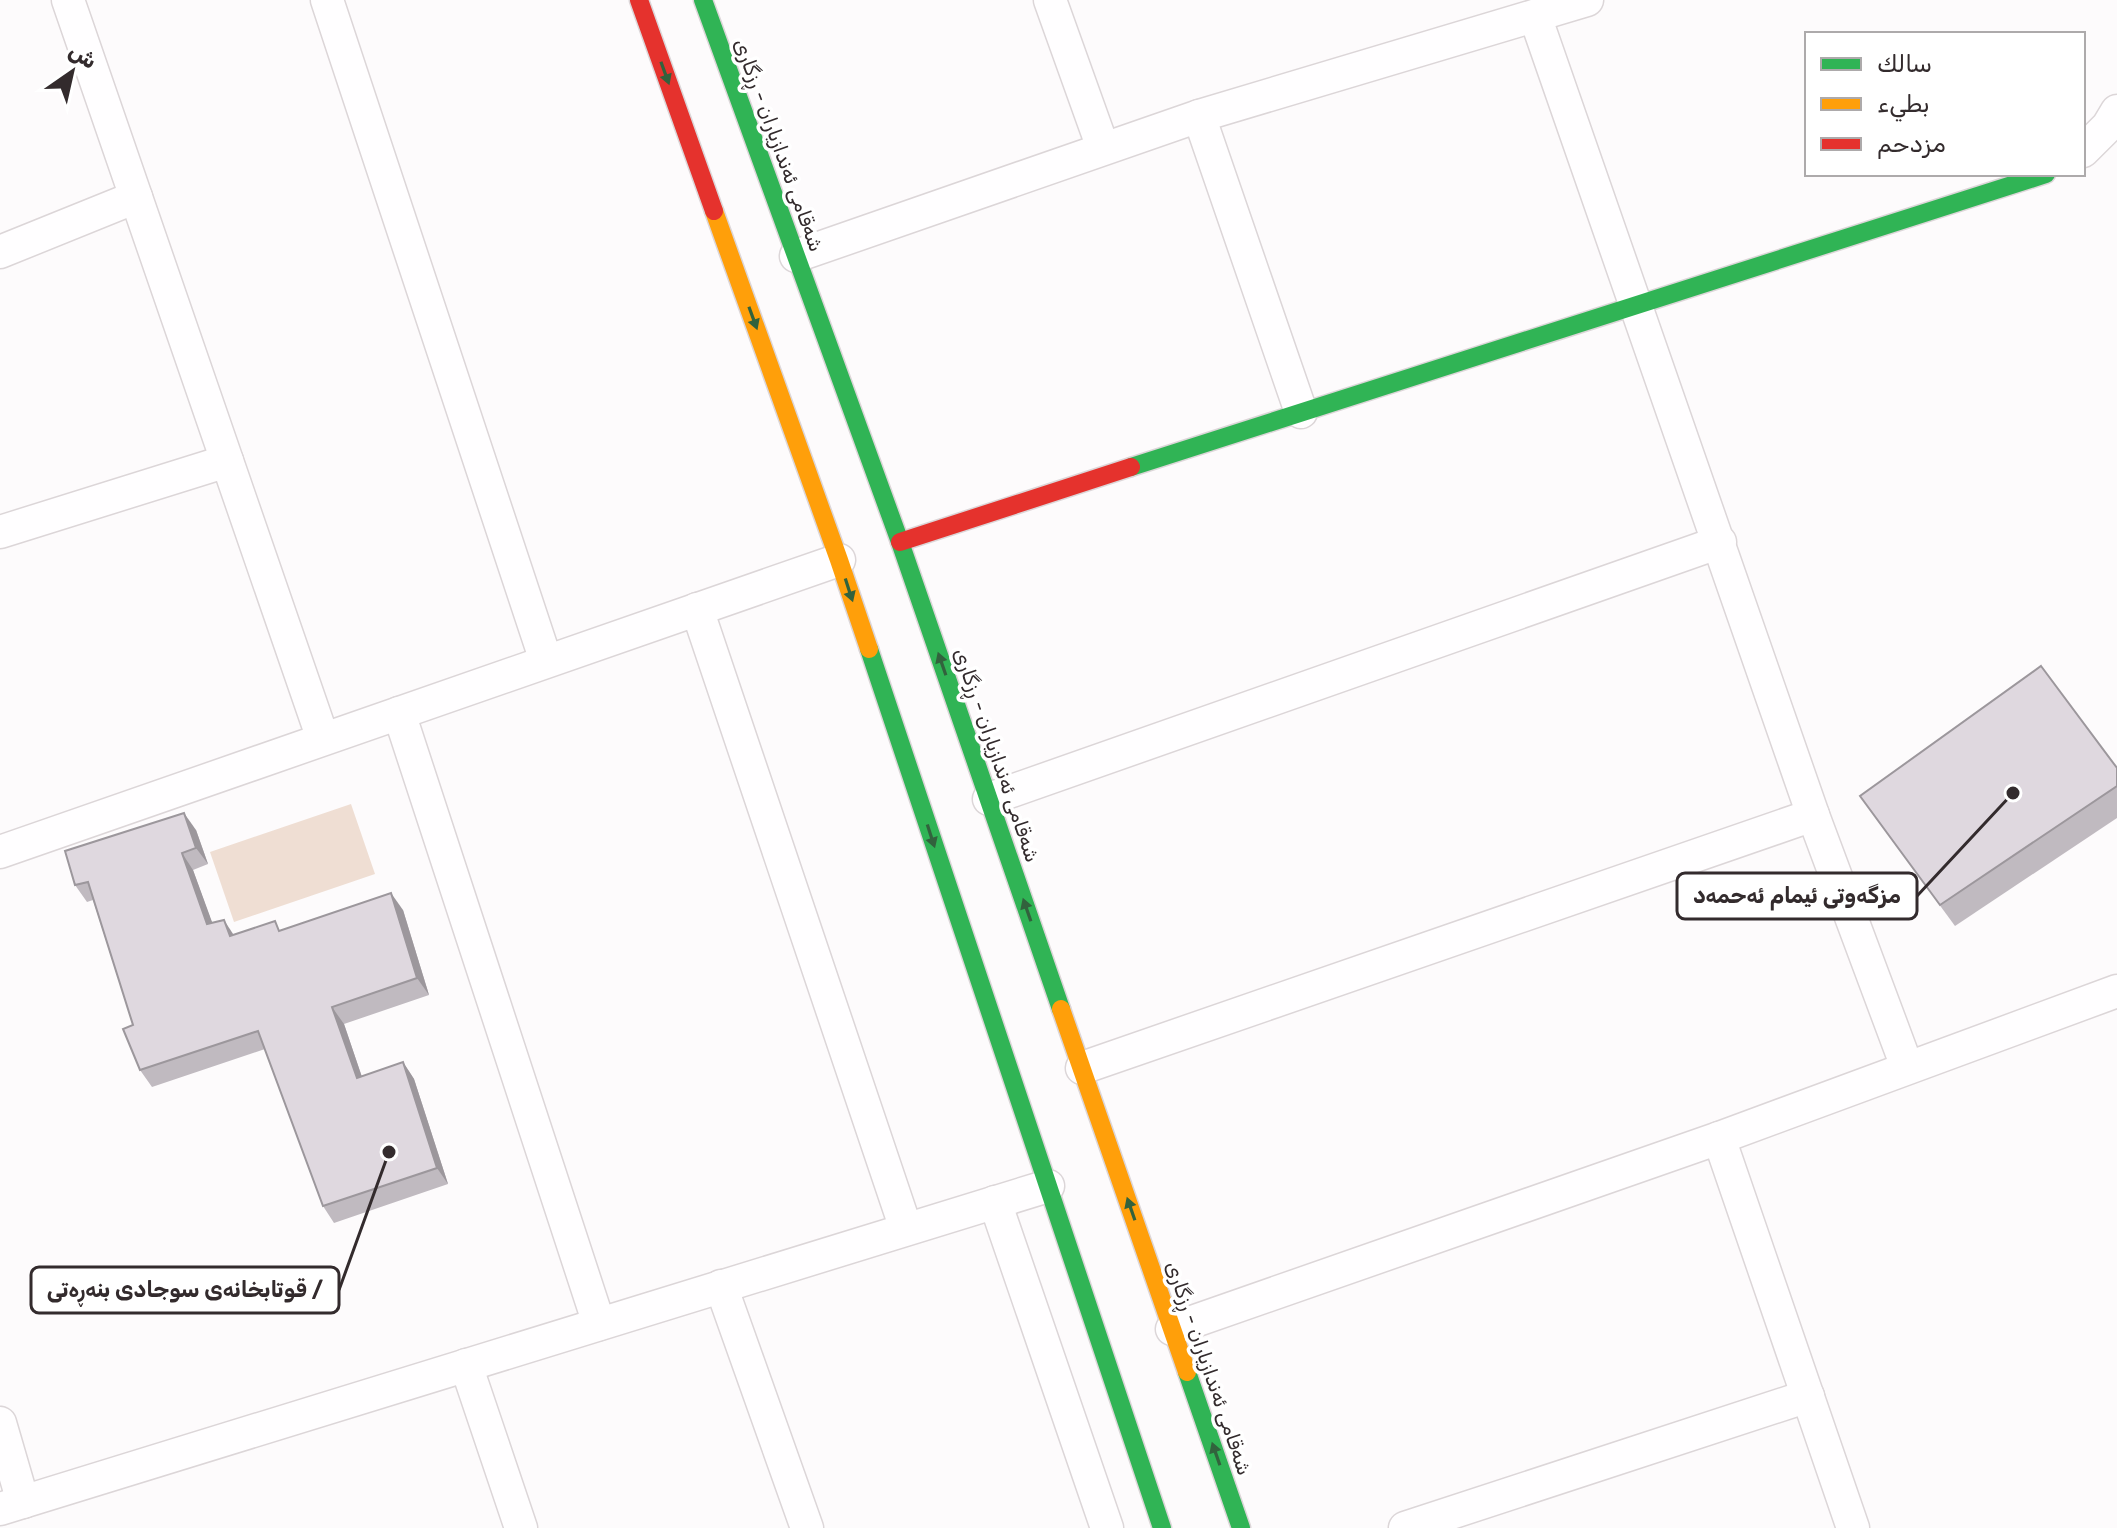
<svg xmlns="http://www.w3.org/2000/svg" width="2117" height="1528" font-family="Rubik,Vazirmatn,sans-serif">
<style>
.green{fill:#efded3}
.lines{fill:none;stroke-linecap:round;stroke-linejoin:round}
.street-casing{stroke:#dcd6d8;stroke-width:35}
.fast-casing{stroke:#dcd6d8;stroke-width:21}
.slow-casing{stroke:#dcd6d8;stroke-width:21}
.jam-casing{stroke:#dcd6d8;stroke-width:21}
.street{stroke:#fffeff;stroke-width:32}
.fast{stroke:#30b455;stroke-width:18}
.slow{stroke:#ff9f0a;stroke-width:18}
.jam{stroke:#e5322d;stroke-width:18}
.wall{fill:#c0bac0}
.shaded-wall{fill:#9c979c}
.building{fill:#dfd8df;stroke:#9c979c;stroke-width:2}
.oneway{fill:#32623d}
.labels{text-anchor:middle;stroke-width:7;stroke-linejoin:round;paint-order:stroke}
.street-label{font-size:20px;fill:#332b2d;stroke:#fff}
.leader{fill:none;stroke:#332b2d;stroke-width:3}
.callout-dot{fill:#332b2d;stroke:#fff;stroke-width:3}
.callout{fill:#fff;stroke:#332b2d;stroke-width:3}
.callout-label{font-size:22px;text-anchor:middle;font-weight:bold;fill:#332b2d}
</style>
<rect width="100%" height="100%" fill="#fdfbfc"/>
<polygon class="green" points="351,804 375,874 234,922 210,852"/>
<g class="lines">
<defs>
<g id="street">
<polyline points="68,0 323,739"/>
<polyline points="327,0 546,661"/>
<polyline points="1050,0 1103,148"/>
<polyline points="1535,16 1813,815"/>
<polyline points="1199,116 1301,412"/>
<polyline points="2083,151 2108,126 2117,111"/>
<polyline points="0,252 136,197"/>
<polyline points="796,256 1199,116 1587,0"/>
<polyline points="0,532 227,461"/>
<polyline points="697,609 906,1229"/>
<polyline points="399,713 599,1324"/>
<polyline points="989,799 1720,542"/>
<polyline points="0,852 839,560"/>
<polyline points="1082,1068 1813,815 1907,1067"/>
<polyline points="1719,1138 1853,1528"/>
<polyline points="995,1202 1107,1528"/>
<polyline points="721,1286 807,1528"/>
<polyline points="1172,1329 1719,1138 2117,991"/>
<polyline points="466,1365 521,1528"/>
<polyline points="0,1423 23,1502"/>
<polyline points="0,1509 1048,1186"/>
<polyline points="1405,1528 1808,1396"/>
</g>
<g id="fast">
<polyline points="703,0 900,542 1061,1009"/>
<polyline points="1131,467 2046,174"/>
<polyline points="869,649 1162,1528"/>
<polyline points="1187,1372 1241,1528"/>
</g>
<g id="slow">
<polyline points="714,211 839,560 869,649"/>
<polyline points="1061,1009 1187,1372"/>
</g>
<g id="jam">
<polyline points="639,0 714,211"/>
<polyline points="900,542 1131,467"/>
</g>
</defs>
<use href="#street" class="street-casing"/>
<use href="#fast" class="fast-casing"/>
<use href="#slow" class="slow-casing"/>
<use href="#jam" class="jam-casing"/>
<use href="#street" class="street"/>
<use href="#fast" class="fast"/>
<use href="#slow" class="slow"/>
<use href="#jam" class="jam"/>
</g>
<g class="wall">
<polygon points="2117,768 2117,818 1955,926 1875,817"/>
<polygon points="196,830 208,864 193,870 212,923 234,935 281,930 403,910 429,995 344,1024 362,1077 403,1062 414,1079 448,1184 334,1223 323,1206 265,1049 152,1087 140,1070 133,1025 93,900 87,902 75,885"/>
</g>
<g class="shaded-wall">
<polygon points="184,813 196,830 208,864 196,848"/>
<polygon points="182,853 193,870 219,941 207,924"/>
<polygon points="391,893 403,910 429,995 417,978"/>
<polygon points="224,920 235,937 230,936"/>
<polygon points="332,1007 344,1024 368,1095 357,1078"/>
<polygon points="403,1062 414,1079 448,1184 437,1168"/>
</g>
<g class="building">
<polygon points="2041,666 2117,768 2117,786 1940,905 1860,796"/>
<polygon points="184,813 196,848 182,853 207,924 224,920 230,936 275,921 279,931 391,893 417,978 332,1007 357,1078 403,1062 437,1168 323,1206 258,1031 140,1070 123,1029 133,1025 88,882 75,885 65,851"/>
</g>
<defs><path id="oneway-solid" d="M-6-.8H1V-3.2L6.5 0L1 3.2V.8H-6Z" transform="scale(2)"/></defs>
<g class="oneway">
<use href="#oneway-solid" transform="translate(665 73) rotate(70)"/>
<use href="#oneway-solid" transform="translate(753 318) rotate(70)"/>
<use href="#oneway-solid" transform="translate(849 590) rotate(72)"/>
<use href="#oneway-solid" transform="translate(942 664) rotate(-109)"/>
<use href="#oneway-solid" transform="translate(931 836) rotate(72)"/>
<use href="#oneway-solid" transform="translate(1027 910) rotate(-109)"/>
<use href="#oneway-solid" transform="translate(1131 1209) rotate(-109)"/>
<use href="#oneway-solid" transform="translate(1216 1454) rotate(-109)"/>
</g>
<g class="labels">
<g class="street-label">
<text transform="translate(779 145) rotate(70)" y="7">شەقامی ئەندازیاران - ڕزگاری</text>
<text transform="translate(997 755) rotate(71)" y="7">شەقامی ئەندازیاران - ڕزگاری</text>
<text transform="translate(1209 1368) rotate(71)" y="7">شەقامی ئەندازیاران - ڕزگاری</text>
</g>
</g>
<path class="leader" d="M2013 793L1917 896M389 1152L339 1290"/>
<g class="callout-dot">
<circle cx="2013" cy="793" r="8"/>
<circle cx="389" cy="1152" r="8"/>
</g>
<g class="callout">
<rect x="1677" y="873" width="240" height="46" rx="8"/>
<rect x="31" y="1267" width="308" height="46" rx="8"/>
</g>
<g class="callout-label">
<text x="1797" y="903">مزگەوتی ئیمام ئەحمەد</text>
<text x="185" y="1297">قوتابخانەی سوجادی بنەڕەتی /</text>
</g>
<rect x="1805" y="32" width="280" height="144" fill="#ffffff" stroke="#adaaab" stroke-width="2"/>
<rect x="1821" y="58" width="40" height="12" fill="#30b455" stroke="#adaaab" stroke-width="2"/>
<text x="1877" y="72" font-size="24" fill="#332b2d">سالك</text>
<rect x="1821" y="98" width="40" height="12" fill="#ff9f0a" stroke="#adaaab" stroke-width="2"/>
<text x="1877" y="112" font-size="24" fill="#332b2d">بطيء</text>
<rect x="1821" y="138" width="40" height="12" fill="#e5322d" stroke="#adaaab" stroke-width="2"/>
<text x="1877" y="152" font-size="24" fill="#332b2d">مزدحم</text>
<g transform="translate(72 72) rotate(34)" stroke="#ffffff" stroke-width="6" paint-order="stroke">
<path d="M0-6L14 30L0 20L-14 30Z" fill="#332b2d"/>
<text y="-12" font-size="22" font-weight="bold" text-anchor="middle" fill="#332b2d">ش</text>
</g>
</svg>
